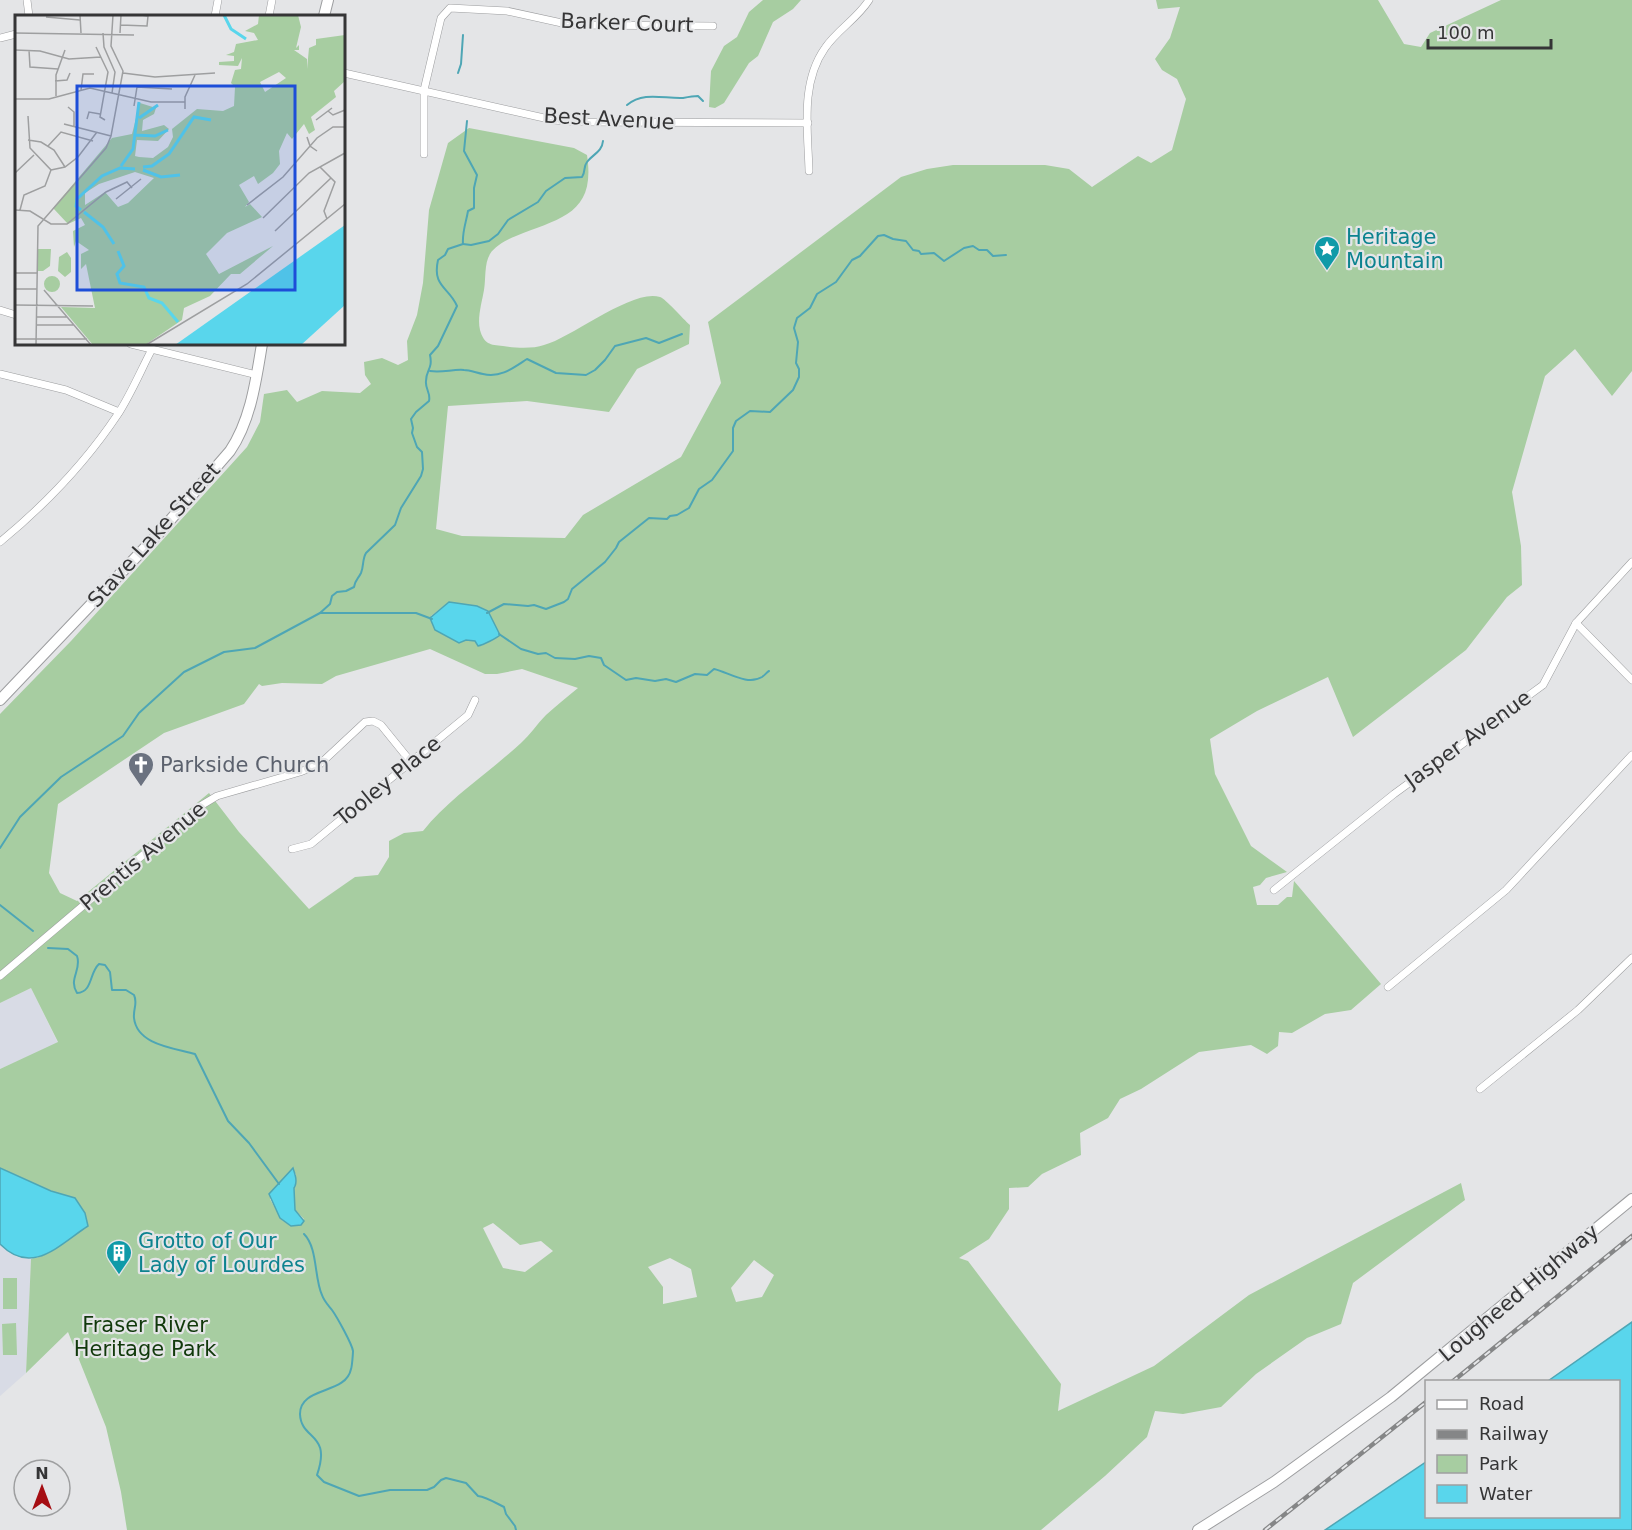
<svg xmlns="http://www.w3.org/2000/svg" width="1632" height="1530" font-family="'DejaVu Sans',sans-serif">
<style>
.built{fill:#d8dbe5}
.green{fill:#a7cda1;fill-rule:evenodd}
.water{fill:#59d6ec;stroke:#4ea6b5;stroke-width:1.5}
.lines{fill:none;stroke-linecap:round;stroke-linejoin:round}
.stream{stroke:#4ea6b5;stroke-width:2}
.minor-casing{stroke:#9c9d9f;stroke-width:8}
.secondary-casing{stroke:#9c9d9f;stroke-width:12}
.primary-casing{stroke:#9c9d9f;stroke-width:12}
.minor{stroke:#fff;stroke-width:7}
.secondary{stroke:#fff;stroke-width:10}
.primary{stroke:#fff;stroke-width:10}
.rail-casing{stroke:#858687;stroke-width:4.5}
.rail{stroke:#e4e5e7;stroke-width:2;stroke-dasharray:7;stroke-linecap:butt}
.labels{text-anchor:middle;stroke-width:4.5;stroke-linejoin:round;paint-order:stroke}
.street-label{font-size:21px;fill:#353536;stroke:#e4e5e7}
.culture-label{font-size:21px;fill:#0d838f;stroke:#e4e5e7;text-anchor:start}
.worship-label{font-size:21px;fill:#5b616d;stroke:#e4e5e7;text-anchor:start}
.park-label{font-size:21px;fill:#11390b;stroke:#e4e5e7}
.inset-river{fill:none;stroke:#59d6ec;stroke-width:3}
.inset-road{fill:none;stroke:#9e9fa0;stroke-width:1.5}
.view{fill:#1d4ed8;fill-opacity:0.15;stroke:#1d4ed8;stroke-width:3}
.inset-edge{fill:none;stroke:#353536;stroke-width:3}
</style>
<rect width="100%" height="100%" fill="#e4e5e7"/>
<g class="built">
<polygon points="31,988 58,1043 0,1069 0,1003"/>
<polygon points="0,1244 17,1257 31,1259 26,1373 0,1396"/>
</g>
<g class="green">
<polygon points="763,0 801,0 793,9 773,22 758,56 749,63 724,103 715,108 709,107 711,71 724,46 737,37 749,12"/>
<path d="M1156,0H1378L1404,44L1421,47L1430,33L1501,0H1632V371L1612,396L1575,349L1545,376L1512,492L1521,546L1522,585L1507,597L1466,650L1353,737L1328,677L1257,711L1210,739L1215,774L1251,846L1287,872L1266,878L1260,885L1253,887L1257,905H1278L1287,897H1292L1294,881L1381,984L1351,1010L1325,1014L1292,1033L1279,1032L1278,1046L1267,1054L1251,1045L1199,1052L1141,1089L1120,1099L1108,1118L1080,1133L1081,1155L1042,1174L1028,1187L1009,1188V1209L989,1239L959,1258L968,1261L1061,1384L1058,1411L1154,1366L1249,1295L1461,1183L1465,1200L1353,1283L1341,1324L1307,1338L1256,1374L1221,1407L1183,1414L1155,1411L1147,1437L1105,1476L1041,1530H127L121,1492L106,1427L68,1332L26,1373L31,1259C53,1255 70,1237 88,1225L85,1213L75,1198L51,1191L0,1168V1069L58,1042L31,988L0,1003V714L71,641L247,447L260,422L264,394L287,390L297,402L322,391L360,393L371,384L365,375L364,362L382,358L398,365L408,360L407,341L417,315L423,283L429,210L448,143L469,128L574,148L587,155C596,214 561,218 516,236C508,239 495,246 490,254C484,264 486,279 484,290C482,302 477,318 480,330C484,344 490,345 503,346C515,348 533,349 544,345C573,337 633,288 660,297C666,299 683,319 690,325L689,344L637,369L609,412L527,401L448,406L436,529L462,536L565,538L583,515L681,457L721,383L708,322L901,177L927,169L953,165H1045L1069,169L1092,187L1138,156L1151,163L1172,150L1186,99L1177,79L1162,70L1155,59L1170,38L1180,7L1158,9ZM449,602L488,611L491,616L489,640L483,645L478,646L475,641C450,639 446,636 431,616ZM430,649L485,674H497L522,669L578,688C567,697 556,706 546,715C537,724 530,735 521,743C490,772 449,798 423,831L404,833L389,841V857L378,875L355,877L309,909L239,832L209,793L77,901L60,893L49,873L58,804L164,733L244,704L259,684L262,686L282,683L322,684L336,676ZM293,1169L296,1175V1185L294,1188L295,1210L304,1219L299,1224L291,1226L282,1220L270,1199ZM493,1223L520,1245L541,1241L553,1251L525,1272L503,1268L483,1228ZM670,1258L691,1269L697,1297L663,1304V1287L648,1267ZM754,1260L774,1275L762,1297L736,1302L731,1288Z"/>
<rect x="3" y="1278" width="14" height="31"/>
<polygon points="16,1323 17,1355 3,1355 2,1324"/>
</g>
<g class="water">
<path d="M449,602L477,606L488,611L500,635C497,638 483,645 478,646L475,641L466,640L459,643L435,630L430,618Z"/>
<path d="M0,1168L51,1191L75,1198L85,1213L88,1226C60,1244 32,1277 0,1244Z"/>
<path d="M293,1168C295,1174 298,1182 294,1188L295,1210L304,1221L301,1225L291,1226L280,1218L269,1194Z"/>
<polygon points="1632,1322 1632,1530 1325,1530 1426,1462 1426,1516 1618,1516 1618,1382 1548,1381"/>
</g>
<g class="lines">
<g class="stream">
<polyline points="458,73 461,64 463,35"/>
<path d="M627,105C644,91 664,99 683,98C688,97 693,96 698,96L703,101"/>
<path d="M463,244L471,245L489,241L498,234L508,220L538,202L546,191L565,178L582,177C586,171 583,167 587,162C593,154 602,152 603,141"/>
<path d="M430,371C442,373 453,369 464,370C470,370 477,373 483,374C501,378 513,368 527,359L556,373L586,375L595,370L605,360L615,346L646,338L659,343L682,334"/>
<path d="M320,613L330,604L332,596L337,592L346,591L354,587C355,580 358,579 361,573C364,566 362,560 366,553L395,525L401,508L421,476L423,469L422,452L417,447L412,433L413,428L411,419L416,412L429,401C431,393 425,389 426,381C426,370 433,369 430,355L438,346L457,306C449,287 432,287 438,260L445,255L448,249L463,244C462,232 466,223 468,211L474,208V188L477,175L464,151L467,121"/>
<polyline points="487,613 504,604 528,606 534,605 546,609 564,602 568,599 572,589 605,562 616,548 619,542 649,518 667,519 670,516 677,515 689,508 699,489 712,480 733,451 733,428 736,421 750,411 770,412 793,390 799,377 799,369 796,363 798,342 794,328 797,318 810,308 817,294 836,282 852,260 860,256 878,236 884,235 893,239 906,241 913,250 919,251 921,254 934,253 944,261 964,248 973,246 979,250 987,250 993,256 1006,255"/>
<path d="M499,634L521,649L538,654L546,653L555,658L575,659L589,656L601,658L604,665L626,680L636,678L655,681L666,679L676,682L695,674L707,675L714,669C728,672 747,686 762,677C765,675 767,672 769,671"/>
<polyline points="0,848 20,817 61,777 123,736 139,713 184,672 224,652 255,648 320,613 416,613 432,619"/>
<polyline points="0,905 33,931"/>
<path d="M48,948L68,949L77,956C82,970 68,979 77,993C93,992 89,973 99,964L105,965L110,972L112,990H126L134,995C138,1003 133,1009 134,1018C137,1045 174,1048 195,1054L228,1121L249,1143L279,1184"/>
<path d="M304,1234C318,1248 314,1278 322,1295C324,1301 328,1305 332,1310C337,1317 352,1344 353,1351C353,1353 352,1367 351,1369C346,1395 300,1386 300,1414C301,1441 332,1432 317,1475L324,1482L359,1496L390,1490H427L434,1487L441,1480L446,1478L466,1483L478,1496C486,1497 496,1503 504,1507L506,1514L515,1526L516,1530"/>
</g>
<defs>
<g id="minor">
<polyline points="27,0 29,16"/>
<polyline points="215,16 218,0"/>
<polyline points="269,16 272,0"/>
<polyline points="0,38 16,34"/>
<polyline points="344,73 553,120 580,122 808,123"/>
<polyline points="424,154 424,90 441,18 450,8 507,11 571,25 713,26"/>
<path d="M809,171C808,131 800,83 825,48C837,30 857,19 869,0"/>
<polyline points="0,310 16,315"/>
<polyline points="131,344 257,375"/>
<polyline points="0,374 66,390 119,412"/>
<path d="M0,542C45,505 86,462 118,414C131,394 141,370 152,349"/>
<polyline points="1576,623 1632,680"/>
<polyline points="292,849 311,844 468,715 475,700"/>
<polyline points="1274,890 1394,794 1543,685 1576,623 1632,562"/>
<polyline points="0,976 202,805 217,796 300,772 320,764 365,722 373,721 381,725 411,762"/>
<polyline points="1388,987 1506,890 1632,755"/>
<polyline points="1480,1089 1578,1010 1632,958"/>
</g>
<g id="secondary">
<polyline points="324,16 328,0"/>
<path d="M0,700L159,533L230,451C251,420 256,380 262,344"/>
</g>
<polyline id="primary" points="1198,1530 1274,1482 1391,1397 1632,1199"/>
</defs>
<use href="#minor" class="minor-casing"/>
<use href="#secondary" class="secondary-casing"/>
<use href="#primary" class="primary-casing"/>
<use href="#minor" class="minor"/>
<use href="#secondary" class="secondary"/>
<use href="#primary" class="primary"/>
<defs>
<g id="rail">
<polyline points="1452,1382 1632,1236"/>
<polyline points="1265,1530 1426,1402"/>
</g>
</defs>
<use href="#rail" class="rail-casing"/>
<use href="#rail" class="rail"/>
</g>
<defs>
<symbol id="sight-pin" viewBox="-11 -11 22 30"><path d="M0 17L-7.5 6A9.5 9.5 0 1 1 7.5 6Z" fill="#0f9aa8" stroke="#e4e5e7"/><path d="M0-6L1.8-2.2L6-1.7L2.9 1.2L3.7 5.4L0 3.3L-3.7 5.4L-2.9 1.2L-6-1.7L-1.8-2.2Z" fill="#fff"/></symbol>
<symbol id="church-pin" viewBox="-11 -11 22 30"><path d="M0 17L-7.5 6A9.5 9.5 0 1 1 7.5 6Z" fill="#6b7280" stroke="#e4e5e7"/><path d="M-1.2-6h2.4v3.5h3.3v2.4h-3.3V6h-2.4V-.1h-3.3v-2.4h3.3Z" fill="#fff"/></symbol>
<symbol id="building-pin" viewBox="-11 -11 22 30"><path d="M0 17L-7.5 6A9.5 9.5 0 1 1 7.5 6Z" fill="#0f9aa8" stroke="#e4e5e7"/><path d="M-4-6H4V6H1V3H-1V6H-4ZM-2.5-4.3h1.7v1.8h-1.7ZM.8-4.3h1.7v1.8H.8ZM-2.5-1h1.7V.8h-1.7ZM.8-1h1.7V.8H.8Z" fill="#fff"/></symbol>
</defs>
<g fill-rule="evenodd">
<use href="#sight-pin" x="1312" y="234" width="30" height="40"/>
<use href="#church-pin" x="126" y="750" width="30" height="40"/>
<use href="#building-pin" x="104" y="1238" width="30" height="40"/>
</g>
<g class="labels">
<g class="street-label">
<text transform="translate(627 23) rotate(2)" y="7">Barker Court</text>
<text transform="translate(609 119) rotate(3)" y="7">Best Avenue</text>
<text transform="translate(154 535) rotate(-48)" y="7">Stave Lake Street</text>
<text transform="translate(1468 739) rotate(-36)" y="7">Jasper Avenue</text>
<text transform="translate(388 781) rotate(-39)" y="7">Tooley Place</text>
<text transform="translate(143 856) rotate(-40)" y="7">Prentis Avenue</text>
<text transform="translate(1519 1293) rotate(-40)" y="7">Lougheed Highway</text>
</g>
<g class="culture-label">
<text x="1346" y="244">Heritage<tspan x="1346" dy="24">Mountain</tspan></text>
<text x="138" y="1248">Grotto of Our<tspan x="138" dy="24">Lady of Lourdes</tspan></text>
</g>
<g class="worship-label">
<text x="160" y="772">Parkside Church</text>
</g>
<g class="park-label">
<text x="145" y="1332">Fraser River<tspan x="145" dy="24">Heritage Park</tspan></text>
</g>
</g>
<g transform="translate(15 15)">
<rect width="330" height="330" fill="#e4e5e7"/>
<path d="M244,0H283L286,12L281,33L284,30V35H279L292,44V54L294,33L301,30V24L330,20V66L319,76L321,82L296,102L300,115L294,119L289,109L277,124L272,118L264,136L265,149L258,158L243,169L239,161L224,170L234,187L230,192L235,189L247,202L212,218L191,239L204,259L258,231L225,259H216L195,281L169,293L167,305L130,330H78L46,292L80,293L71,249L66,254V239L74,235L61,226L59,232L58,216L70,210L66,203L53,209L38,193L97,123L117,119L125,88L141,93L139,99L128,105L127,116L149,110L154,114L143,126L122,125L120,141L124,142L138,143L153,132L158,122L157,114L182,94L208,96L219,91L220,72L216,68L220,55L226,54L227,43L223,51L204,50V47L219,46V41L211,40L219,37L221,29L243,25L239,18L230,16L243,9ZM264,57L271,63L250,77L245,67ZM120,157L139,163L113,188L103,192L90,177L70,190V178L84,169ZM23,234H36L35,251L28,256H23ZM52,237L56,243V257L50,262L43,256L44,242ZM29 269a8 8 0 1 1 16 0a8 8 0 1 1-16 0Z" fill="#a7cda1" fill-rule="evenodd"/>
<path d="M330,210V290L286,330H160Z" fill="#59d6ec"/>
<path class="inset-river" d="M209,0L216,14L231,24M124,103L143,90M120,120L140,121L153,115M106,151L118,134L124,87M128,152L137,151L154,139L179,102L196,105M128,155L146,162L165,160M66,195L61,191L62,184L87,161L105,153L120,154M69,197L88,212L99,229M103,236L109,251L102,259L105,268L129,272L134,283L147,288L163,307"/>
<path class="inset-road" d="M65,0L66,18M31,2L65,5M106,10L132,11L133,1L126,0M0,18L119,20M88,18L89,32L100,57L97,78M105,18L106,0M81,32L93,57L85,102L90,105M0,35L25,36L54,44L86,42M14,35L15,52L43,54M108,58L140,62L200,58M40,66L52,65L55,58M66,75L68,59H79M41,81V60L50,35M0,84H34L75,73L136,87H170M119,91L122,72L157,74M53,92L59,97V111M330,93V117M170,94V82L180,60M313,96L318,100L330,95M72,104L74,97L85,99M301,105L317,93M49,109L96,121M292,122L295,131L302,136M13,125L26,127L39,135L50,152M33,131L46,117L78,126M305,152L320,167L309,196L312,204M36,155L50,152L63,142L82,117M0,158L19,140M101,184L126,164M232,190L268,162L302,123L318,112H329M0,195L15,196L36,209H52L91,177L112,167L117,173M5,195L9,180L30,171L36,155L15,133L13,101M248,203L294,158L330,138M260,216L316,163M0,258H22M0,274H22M29,275L76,330M0,290L78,291M21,302H52M22,310H59M0,324H72M21,330L23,211L91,133L96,121L108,56L96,31L98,0M131,330L232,269L330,189"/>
<path class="view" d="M62,71H280V275H62Z"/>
<rect width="330" height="330" class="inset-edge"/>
</g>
<rect x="1425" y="1380" width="195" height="138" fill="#e4e5e7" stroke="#9e9fa0" stroke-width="1.5"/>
<rect x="1437" y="1400" width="30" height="9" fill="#ffffff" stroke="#9e9fa0" stroke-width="1.5"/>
<text x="1479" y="1410" font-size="18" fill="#353536">Road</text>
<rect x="1437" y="1430" width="30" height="9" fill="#858687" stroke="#9e9fa0" stroke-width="1.5"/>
<text x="1479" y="1440" font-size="18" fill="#353536">Railway</text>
<rect x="1437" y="1455" width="30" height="18" fill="#a7cda1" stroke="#9e9fa0" stroke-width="1.5"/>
<text x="1479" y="1470" font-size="18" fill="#353536">Park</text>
<rect x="1437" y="1485" width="30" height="18" fill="#59d6ec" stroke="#9e9fa0" stroke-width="1.5"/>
<text x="1479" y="1500" font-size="18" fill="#353536">Water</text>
<g transform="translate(42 1488)"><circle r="28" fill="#e4e5e7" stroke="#9e9fa0" stroke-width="1.5"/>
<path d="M0-4.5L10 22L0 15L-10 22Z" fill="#a50e13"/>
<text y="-9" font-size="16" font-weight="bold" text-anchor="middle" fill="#353536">N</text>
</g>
<path d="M1428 39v9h123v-9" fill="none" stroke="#353536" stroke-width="3"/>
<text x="1437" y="39" font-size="18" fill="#353536" stroke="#e4e5e7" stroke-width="4.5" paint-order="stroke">100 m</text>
</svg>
